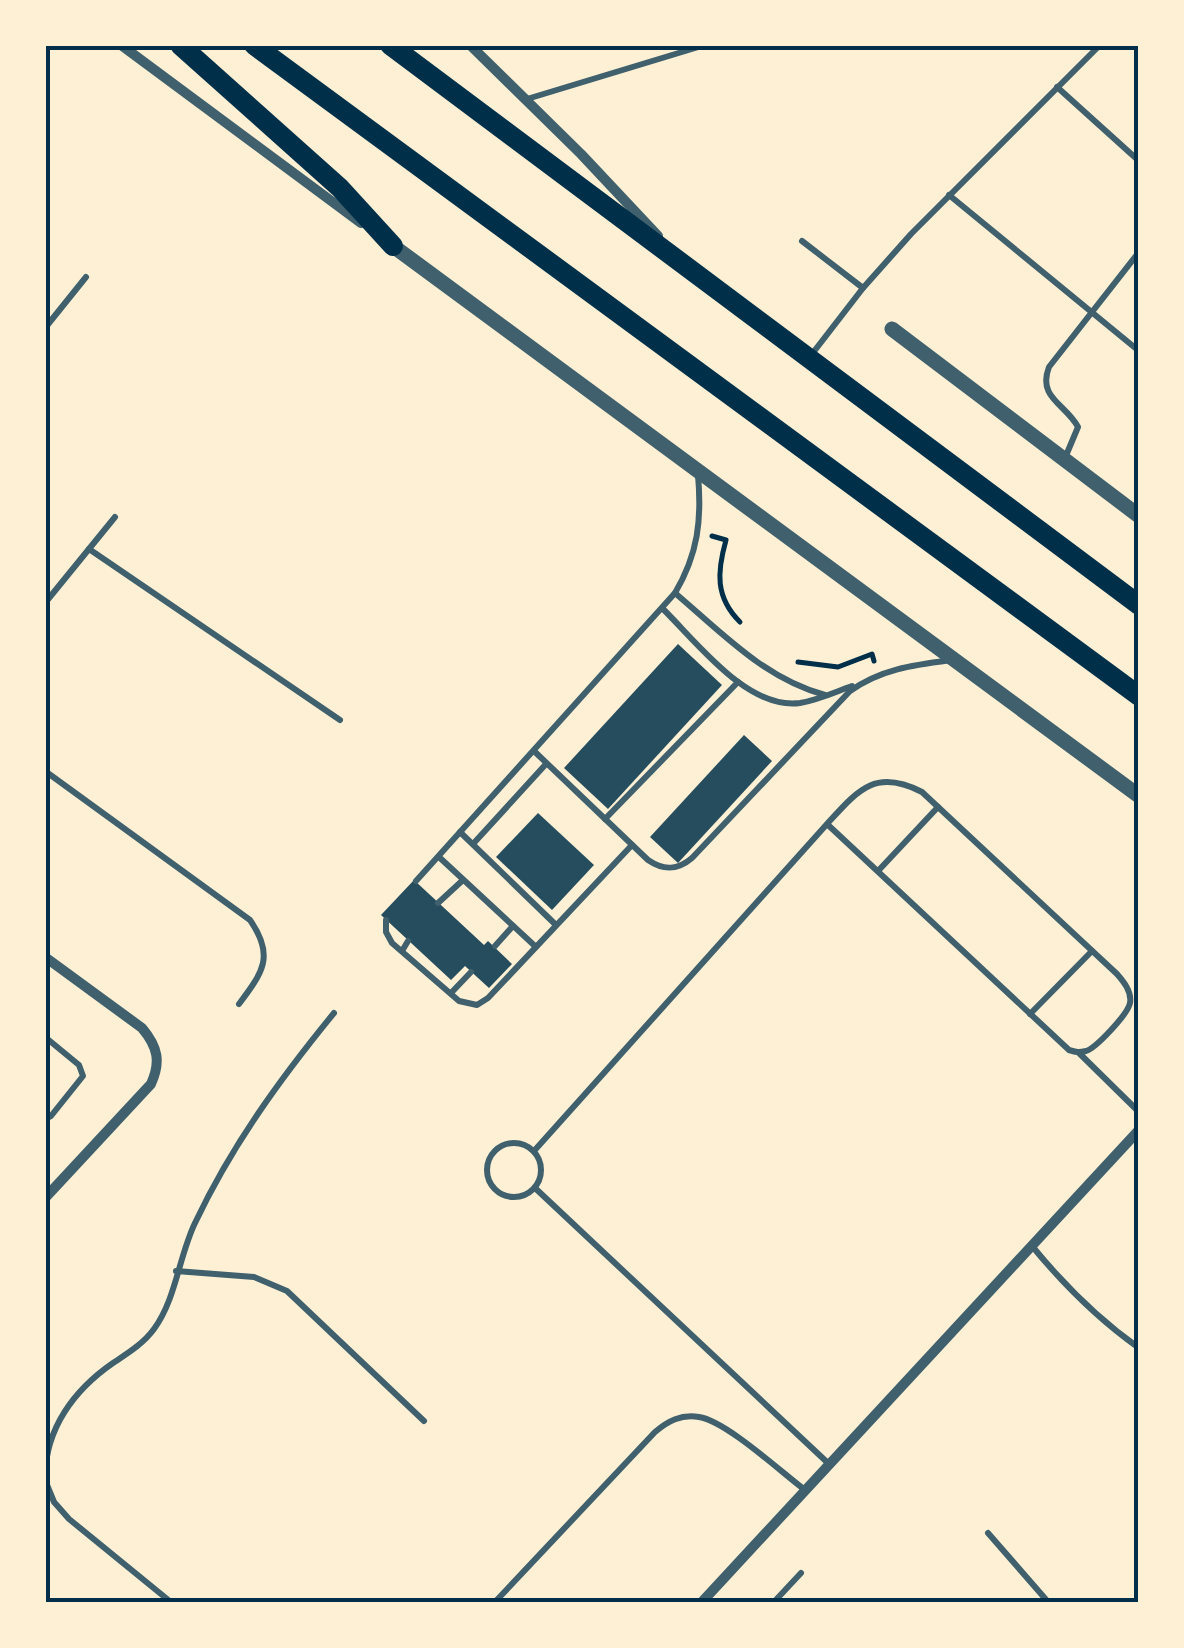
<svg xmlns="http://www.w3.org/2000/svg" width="1184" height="1648" font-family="'Fira Sans Condensed',sans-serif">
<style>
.building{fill:#264d5e}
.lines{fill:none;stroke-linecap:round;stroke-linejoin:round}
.path{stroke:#003049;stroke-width:5}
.service{stroke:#3f606c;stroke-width:6}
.minor{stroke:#3f606c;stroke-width:10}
.tertiary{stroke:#3f606c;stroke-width:15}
.primary{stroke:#003049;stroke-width:20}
.neatline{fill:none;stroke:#003049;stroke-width:4}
</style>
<rect width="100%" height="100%" fill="#fdf0d5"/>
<g class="building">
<polygon points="678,644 722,685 608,809 564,768"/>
<polygon points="744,735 772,761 678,863 650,837"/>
<polygon points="538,813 594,865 552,910 496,857"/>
<polygon points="414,880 484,945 488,941 512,964 489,988 465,966 451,980 381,915"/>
</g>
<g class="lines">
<g class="path">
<path d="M712,536L726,540C717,572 715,597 740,622"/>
<polyline points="798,662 838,667 872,654 874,661"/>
</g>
<g class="service">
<polyline points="1057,87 1139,161"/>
<polyline points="527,99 705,45"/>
<polyline points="949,195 1139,351"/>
<polyline points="802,241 863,288"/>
<polyline points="45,328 86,277"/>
<polyline points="812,354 863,288 911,234 1100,45"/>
<path d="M1065,458L1078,427C1066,404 1037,398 1049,367L1139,252"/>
<polyline points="89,549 340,720"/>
<path d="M675,593C722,633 765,679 825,695"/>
<polyline points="45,603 115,517"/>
<path d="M662,608C697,642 747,710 800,703C818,700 835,692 852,686"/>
<path d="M534,751L648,860C664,871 678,870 692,858L850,691C881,669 913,665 951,660"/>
<path d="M45,771L250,920C275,956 263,972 239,1004"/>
<polyline points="605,819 738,682"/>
<polyline points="460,832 556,925"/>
<polyline points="473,844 546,764"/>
<polyline points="439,857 536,947"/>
<polyline points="878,871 938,807"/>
<path d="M416,881L675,593C698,554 702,520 698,475"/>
<polyline points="438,903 463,880"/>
<polyline points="386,920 386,932 392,943 459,1001 477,1005 488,998 632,845"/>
<polyline points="495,946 513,926"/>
<polyline points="402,951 408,941"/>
<polyline points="451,993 471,972"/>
<polyline points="1030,1014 1092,951"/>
<polyline points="45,1037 79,1065 83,1076 51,1116 45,1119"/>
<polyline points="1079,1053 1139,1112"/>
<circle cx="514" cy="1170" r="27"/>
<path d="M534,1151L827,824C858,790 875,768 922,792L1117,974C1124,982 1132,992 1130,1003C1128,1014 1096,1048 1086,1051C1078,1053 1076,1052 1069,1050L827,824"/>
<polyline points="535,1188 829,1464"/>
<path d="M1032,1246C1064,1285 1098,1319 1139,1348"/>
<polyline points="176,1271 254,1277 287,1291 424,1421"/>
<path d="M45,1476C46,1428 74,1390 113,1363C128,1353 143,1344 154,1329C176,1299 179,1256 195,1223C232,1145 280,1079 334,1013"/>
<polyline points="45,1480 54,1502 69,1519 172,1603"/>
<polyline points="988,1533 1049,1603"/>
<path d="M494,1603L655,1432C668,1421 681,1414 699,1417C726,1421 781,1472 805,1490"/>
<polyline points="773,1603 801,1573"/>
</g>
<g class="minor">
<polyline points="121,45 361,223"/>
<polyline points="470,45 581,154 658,236"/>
<path d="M45,957L142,1028C158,1047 161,1062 151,1084L45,1198"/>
<polyline points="701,1603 1139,1130"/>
</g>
<g class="tertiary">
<polyline points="393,246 1139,796"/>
<polyline points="892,329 1139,516"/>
</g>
<g class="primary">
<polyline points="180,45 340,188 393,246"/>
<polyline points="254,45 1139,696"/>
<polyline points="390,45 1139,605"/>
</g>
</g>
<rect width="1184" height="1648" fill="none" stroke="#fdf0d5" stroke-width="95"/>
<rect x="48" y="48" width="1088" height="1552" class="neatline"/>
</svg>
